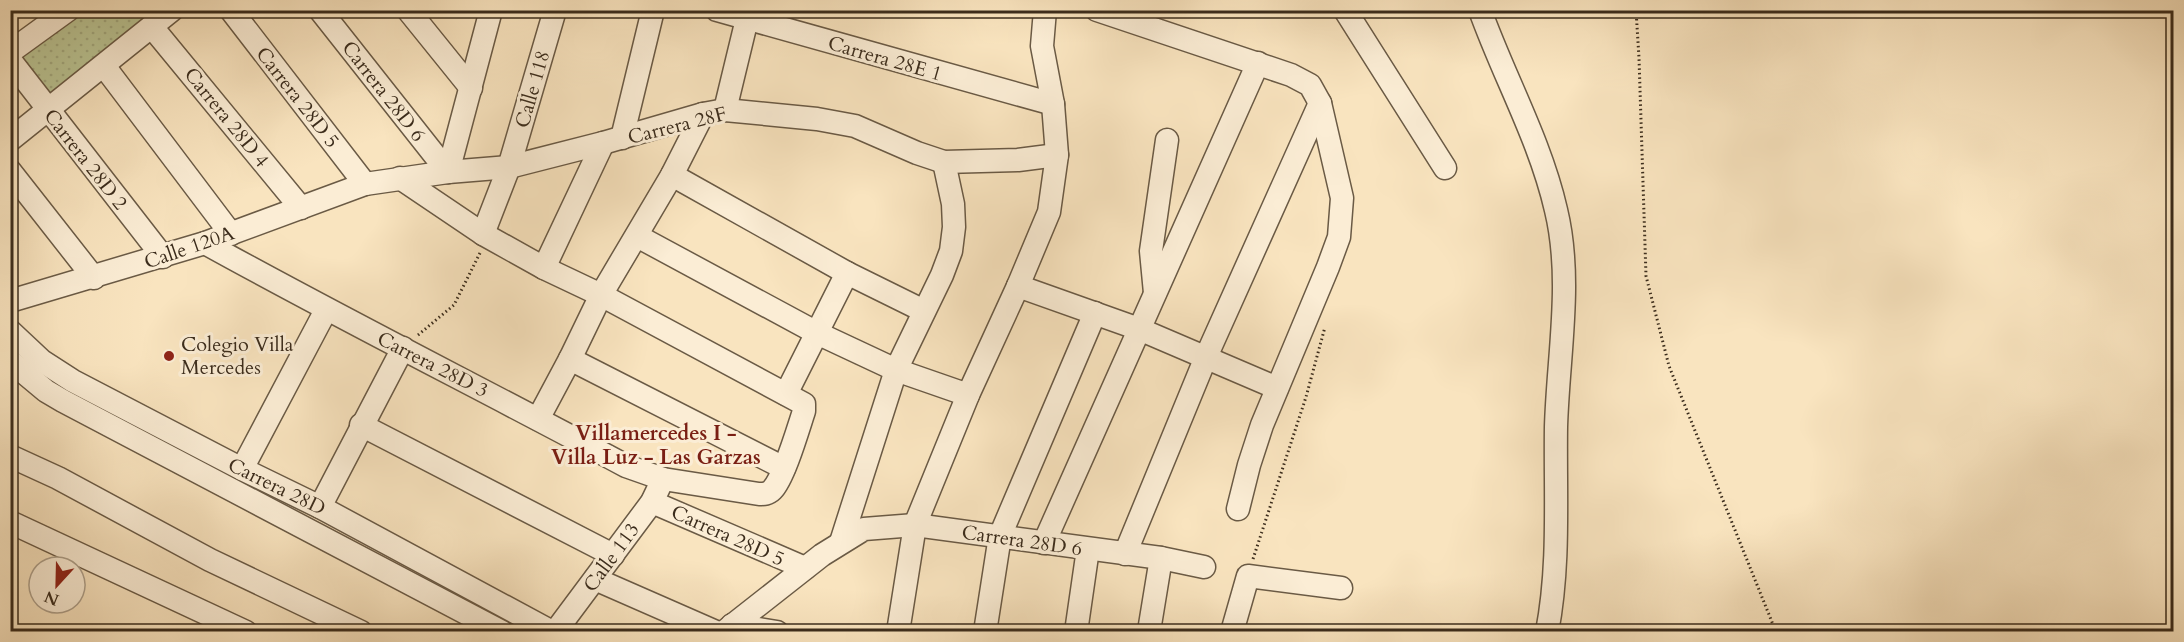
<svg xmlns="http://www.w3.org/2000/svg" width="2184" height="642" font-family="Cardo,serif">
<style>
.grass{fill:url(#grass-dots);stroke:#7b7858;stroke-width:1.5}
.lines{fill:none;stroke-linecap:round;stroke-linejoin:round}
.minor-casing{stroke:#6a5a45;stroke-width:25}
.path{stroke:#3b2c1c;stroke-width:3;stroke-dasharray:1.5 3;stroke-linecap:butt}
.minor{stroke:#fbedd5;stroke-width:22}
.poi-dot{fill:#8f2418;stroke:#fbedd5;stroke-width:2}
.labels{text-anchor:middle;stroke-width:6;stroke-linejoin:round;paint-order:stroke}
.street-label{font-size:20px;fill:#3b2c1c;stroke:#fbedd5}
.poi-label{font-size:20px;fill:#3b2c1c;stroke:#fbedd5;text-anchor:start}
.neighbourhood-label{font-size:21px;font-weight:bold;fill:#7a1f14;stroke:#fbedd5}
</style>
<defs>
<pattern id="grass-dots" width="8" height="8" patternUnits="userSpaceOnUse" patternTransform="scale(1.5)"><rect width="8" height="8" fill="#bbc594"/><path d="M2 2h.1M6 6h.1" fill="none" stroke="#a2a97f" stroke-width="1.8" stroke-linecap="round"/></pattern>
</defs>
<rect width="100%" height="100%" fill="#f9e4bf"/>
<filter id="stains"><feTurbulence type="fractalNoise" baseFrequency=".00333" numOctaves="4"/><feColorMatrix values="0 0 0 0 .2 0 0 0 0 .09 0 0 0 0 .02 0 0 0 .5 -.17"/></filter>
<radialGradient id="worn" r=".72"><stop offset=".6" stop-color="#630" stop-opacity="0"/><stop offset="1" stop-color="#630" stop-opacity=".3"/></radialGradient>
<polygon class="grass" points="74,11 159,11 46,100 11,58"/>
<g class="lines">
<defs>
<g id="minor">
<polyline points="231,10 365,184"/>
<polyline points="320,10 448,172"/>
<polyline points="408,10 471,88"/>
<polyline points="717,10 1053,104"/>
<polyline points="1097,10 1291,75 1310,85 1320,103 1342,198 1339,237 1328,267 1262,425 1249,465 1238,509"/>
<polyline points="1345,10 1445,168"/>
<path d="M1480,10C1504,77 1540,140 1556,210C1573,280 1558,356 1556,427C1555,495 1560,565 1547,632"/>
<polyline points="152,27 301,208"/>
<polyline points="10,52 68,10"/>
<polyline points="10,60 163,257"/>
<polyline points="104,66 231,234"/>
<polyline points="725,110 747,19"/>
<polyline points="622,138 653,10"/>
<polyline points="10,140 172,10"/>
<polyline points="10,171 94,278"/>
<polyline points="448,172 491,10"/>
<polyline points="672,175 847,273 924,311"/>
<polyline points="483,234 509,167 555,10"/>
<polyline points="637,236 817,333 896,370 942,275 951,251 954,227 953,204 944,162"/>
<path d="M205,243C344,320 486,391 626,466L663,479L759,494C764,494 768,494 772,490C784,478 798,429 804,411V404L601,295L544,268L483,234L400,178"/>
<polyline points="544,268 603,143"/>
<polyline points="1018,286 1139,329 1277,388"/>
<polyline points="1155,293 1151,251 1167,140"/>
<polyline points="10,301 205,243 365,184 448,172 509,167 603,143 703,114 725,110 817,119 855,126 917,153 944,162 1018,160 1057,155"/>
<polyline points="10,331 42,361 73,381 242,469 320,507 552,632"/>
<polyline points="570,359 784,468"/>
<polyline points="10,361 46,391 63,401 502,632"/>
<polyline points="786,394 847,273"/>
<polyline points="538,419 570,359 601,295 672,175 703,114"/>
<polyline points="361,425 613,555"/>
<polyline points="10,456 58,478 210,560 361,632"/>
<polyline points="242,469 326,310"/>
<polyline points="652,502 805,568"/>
<polyline points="320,507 403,348"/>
<polyline points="10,522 246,632"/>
<polyline points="841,542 896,370 968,395"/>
<polyline points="1044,543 1258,63"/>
<polyline points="1125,554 1206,357 1320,103"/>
<polyline points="595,579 716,632"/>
<polyline points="732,625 777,632"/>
<polyline points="1150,625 1161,558"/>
<polyline points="555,632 652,502 663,479"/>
<polyline points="724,632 822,555 864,529 915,525 1161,558 1204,567"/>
<polyline points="898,632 915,525 968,395 1018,286 1049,212 1057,155 1053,104 1042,46 1045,10"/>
<polyline points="985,632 1000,536 1095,313"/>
<polyline points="1076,632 1088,549"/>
<polyline points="1232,632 1248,576 1341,588"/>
</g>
</defs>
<use href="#minor" class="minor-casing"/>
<g class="path">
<polyline points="1636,10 1639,58 1646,276 1669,366 1776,632"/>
<polyline points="418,335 454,305 480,253"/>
<polyline points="1253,559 1306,397 1325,327"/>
</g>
<use href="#minor" class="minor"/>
</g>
<circle class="poi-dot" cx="169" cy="356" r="6"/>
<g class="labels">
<g class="street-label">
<text transform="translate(885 58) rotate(16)" y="7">Carrera 28E 1</text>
<text transform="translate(532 89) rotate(-74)" y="7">Calle 118</text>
<text transform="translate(384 91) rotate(52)" y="7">Carrera 28D 6</text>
<text transform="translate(298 97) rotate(52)" y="7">Carrera 28D 5</text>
<text transform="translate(227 117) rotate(51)" y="7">Carrera 28D 4</text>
<text transform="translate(677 125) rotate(-14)" y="7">Carrera 28F</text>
<text transform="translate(86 159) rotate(52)" y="7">Carrera 28D 2</text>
<text transform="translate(189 247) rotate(-19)" y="7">Calle 120A</text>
<text transform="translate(433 364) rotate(27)" y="7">Carrera 28D 3</text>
<text transform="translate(277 486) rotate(26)" y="7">Carrera 28D</text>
<text transform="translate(728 535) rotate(24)" y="7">Carrera 28D 5</text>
<text transform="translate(1022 540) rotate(8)" y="7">Carrera 28D 6</text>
<text transform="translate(611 557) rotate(-54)" y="7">Calle 113</text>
</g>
<g class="poi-label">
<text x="181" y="351">Colegio Villa<tspan x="181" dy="23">Mercedes</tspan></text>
</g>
<g class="neighbourhood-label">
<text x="656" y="440">Villamercedes I -<tspan x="656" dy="24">Villa Luz - Las Garzas</tspan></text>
</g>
</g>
<rect width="2184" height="642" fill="none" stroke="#f9e4bf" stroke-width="36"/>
<rect x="12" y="12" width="2160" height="618" fill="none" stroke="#3b2c1c" stroke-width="3"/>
<rect x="18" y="18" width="2148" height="606" fill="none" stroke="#3b2c1c" stroke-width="1.5"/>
<g transform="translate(57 585) rotate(202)"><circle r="28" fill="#fbedd5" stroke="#aea08b" stroke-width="1.5"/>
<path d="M0-4.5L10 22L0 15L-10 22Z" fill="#8f2418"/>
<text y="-9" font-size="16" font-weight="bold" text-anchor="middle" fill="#3b2c1c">N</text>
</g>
<rect width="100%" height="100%" filter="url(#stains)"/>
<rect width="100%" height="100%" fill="url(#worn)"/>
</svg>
